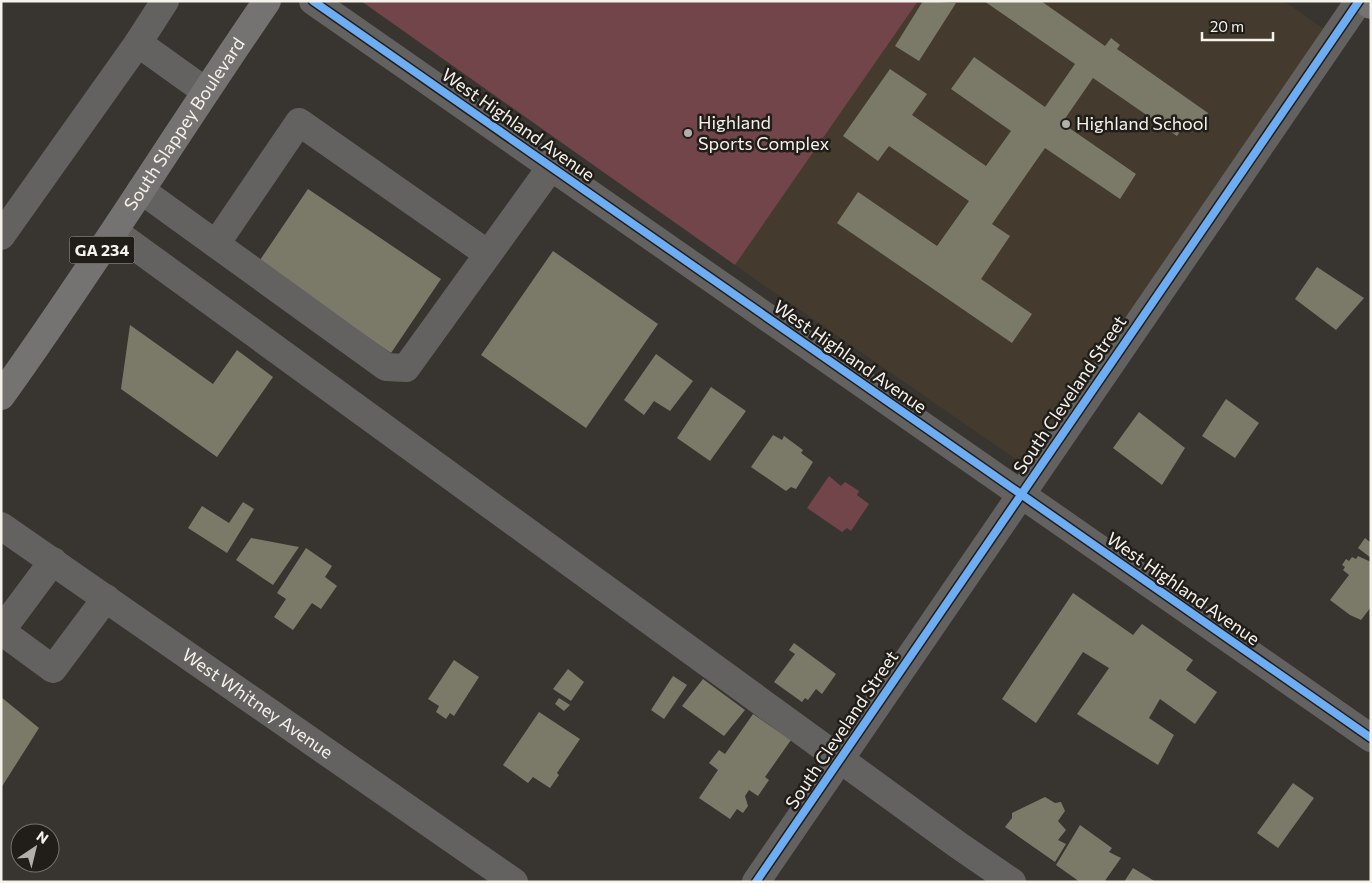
<svg xmlns="http://www.w3.org/2000/svg" width="1372" height="883" font-family="Commissioner,sans-serif">
<style>
.built{fill:#443b2e}
.green{fill:#72454a}
.building{fill:#7b7a68}
.lines{fill:none;stroke-linecap:round;stroke-linejoin:round}
.minor{stroke:#646260;stroke-width:28}
.major{stroke:#757371;stroke-width:28}
.cycleway-casing{stroke:#211e1a;stroke-width:11}
.cycleway{stroke:#6dadf4;stroke-width:8}
.poi-dot{fill:#b3afaa;stroke:#211e1a;stroke-width:2}
.labels{text-anchor:middle;stroke-width:5;stroke-linejoin:round;paint-order:stroke}
.shield{fill:#211e1a;stroke:#b5b2ac;stroke-width:1}
.shield-label{font-size:16px;font-weight:bold;fill:#f5f1eb}
.poi-label{font-size:18px;fill:#f5f1eb;stroke:#211e1a;text-anchor:start}
.street-label{font-size:18px;fill:#f5f1eb;stroke:#211e1a}
</style>
<rect width="100%" height="100%" fill="#383530"/>
<polygon class="built" points="918,1 1284,1 1325,30 1023,464 735,265"/>
<g class="green">
<polygon points="361,1 918,1 735,265"/>
<polygon points="829,476 841,486 845,482 859,491 857,495 869,504 851,531 847,528 842,532 807,508"/>
</g>
<g class="building">
<polygon points="923,1 956,3 919,61 895,46"/>
<polygon points="984,1 1041,1 1105,46 1111,38 1120,45 1117,49 1208,113 1202,132 1187,121 1177,136 1093,78 1062,123 1136,174 1120,199 1045,148 992,224 1010,236 981,279 1032,314 1012,343 837,223 858,192 937,246 969,201 889,146 878,161 843,136 890,69 927,94 912,115 986,166 1011,131 951,89 974,57 1045,107 1075,64"/>
<polygon points="308,189 441,279 391,353 258,263"/>
<polygon points="553,251 658,324 586,428 481,355"/>
<polygon points="1317,267 1364,298 1336,330 1295,299"/>
<polygon points="130,325 213,384 237,350 273,377 217,457 121,389"/>
<polygon points="656,354 693,381 670,411 654,401 644,415 624,400"/>
<polygon points="711,387 746,411 710,461 677,438"/>
<polygon points="1226,399 1259,423 1235,458 1202,436"/>
<polygon points="1139,412 1185,448 1162,485 1113,448"/>
<polygon points="773,435 782,440 784,436 803,450 801,453 813,462 796,489 791,487 786,491 751,467"/>
<polygon points="243,502 254,509 227,553 188,528 202,506 229,523"/>
<polygon points="251,538 299,547 273,585 236,560"/>
<polygon points="1365,538 1371,543 1371,558 1358,548"/>
<polygon points="306,548 332,566 325,577 337,586 321,609 312,603 293,630 274,617 286,599 277,593"/>
<polygon points="1358,556 1371,562 1371,607 1361,620 1350,615 1330,600 1349,575 1343,570 1345,567 1342,565 1346,559 1349,561 1352,557 1356,559"/>
<polygon points="1073,593 1133,635 1142,624 1193,660 1186,670 1217,692 1195,724 1160,699 1149,718 1174,735 1158,765 1077,714 1109,668 1083,652 1036,723 1002,699"/>
<polygon points="794,643 836,674 822,694 816,689 808,700 805,698 802,702 774,682 795,654 789,650"/>
<polygon points="454,660 479,677 454,716 450,713 446,719 436,712 439,706 428,699"/>
<polygon points="568,669 584,682 571,701 553,689"/>
<polygon points="673,676 687,685 664,719 651,710"/>
<polygon points="703,679 745,710 724,736 682,706"/>
<polygon points="1,697 39,728 1,788"/>
<polygon points="559,698 570,705 564,711 555,704"/>
<polygon points="539,712 580,739 557,773 559,775 550,788 533,777 528,783 503,765"/>
<polygon points="753,714 791,740 765,777 769,780 758,796 749,790 745,796 748,806 743,813 737,809 730,819 699,798 718,770 709,763 719,750 725,754"/>
<polygon points="1293,783 1314,798 1278,848 1257,833"/>
<polygon points="1045,797 1055,803 1061,802 1065,811 1058,821 1066,830 1058,840 1066,844 1055,862 1005,827 1012,818 1012,813"/>
<polygon points="1080,825 1112,848 1109,852 1121,858 1104,882 1080,882 1056,865"/>
<polygon points="1133,868 1156,882 1124,882"/>
</g>
<g class="lines">
<g class="minor">
<polyline points="313,1 1371,738"/>
<polyline points="138,43 165,1"/>
<polyline points="141,190 386,367 406,368 551,167"/>
<polyline points="115,232 958,845 1012,882"/>
<polyline points="1,236 138,43 205,91"/>
<polyline points="216,244 299,122 488,254"/>
<path id="s1" d="M1,526L514,882"/>
<polyline points="1,631 53,669 106,598"/>
<polyline points="1,631 53,561"/>
<polyline points="756,882 1359,1"/>
</g>
<g class="major">
<polyline points="1366,1 1371,5"/>
<path id="s2" d="M1,396C94,267 177,132 267,1"/>
</g>
<defs>
<g id="cycleway">
<polyline points="313,1 1371,738"/>
<polyline points="756,882 1359,1"/>
</g>
</defs>
<use href="#cycleway" class="cycleway-casing"/>
<use href="#cycleway" class="cycleway"/>
</g>
<g class="poi-dot">
<circle cx="1066" cy="124" r="5"/>
<circle cx="688" cy="133" r="5"/>
</g>
<g class="labels">
<rect class="shield" x="69.5" y="236.5" width="65" height="27" rx="4"/>
<g class="shield-label">
<text x="102" y="256">GA 234</text>
</g>
<g class="poi-label">
<text x="698" y="129">Highland<tspan x="698" dy="21">Sports Complex</tspan></text>
<text x="1076" y="130">Highland School</text>
</g>
<g class="street-label">
<text dy="6" stroke="none"><textPath href="#s2" startOffset="328">South Slappey Boulevard</textPath></text>
<text transform="translate(518 125) rotate(35)" y="6">West Highland Avenue</text>
<text transform="translate(850 357) rotate(35)" y="6">West Highland Avenue</text>
<text transform="translate(1070 395) rotate(-56)" y="6">South Cleveland Street</text>
<text transform="translate(1183 589) rotate(35)" y="6">West Highland Avenue</text>
<text dy="6" stroke="none"><textPath href="#s1" startOffset="312">West Whitney Avenue</textPath></text>
<text transform="translate(842 730) rotate(-56)" y="6">South Cleveland Street</text>
</g>
</g>
<rect width="1372" height="883" fill="none" stroke="#f5f1eb" stroke-width="5"/>
<g transform="translate(35 848) rotate(35)"><circle r="24" fill="#211e1a" stroke="#76726e"/>
<path d="M0-4L9 19L0 12L-9 19Z" fill="#b3afaa"/>
<text y="-8" font-size="14" font-weight="bold" text-anchor="middle" fill="#f5f1eb">N</text>
</g>
<path d="M1202 32v8h71v-8" fill="none" stroke="#f5f1eb" stroke-width="2.5"/>
<text x="1210" y="32" font-size="15" fill="#f5f1eb" stroke="#211e1a" stroke-width="4" paint-order="stroke">20 m</text>
</svg>
